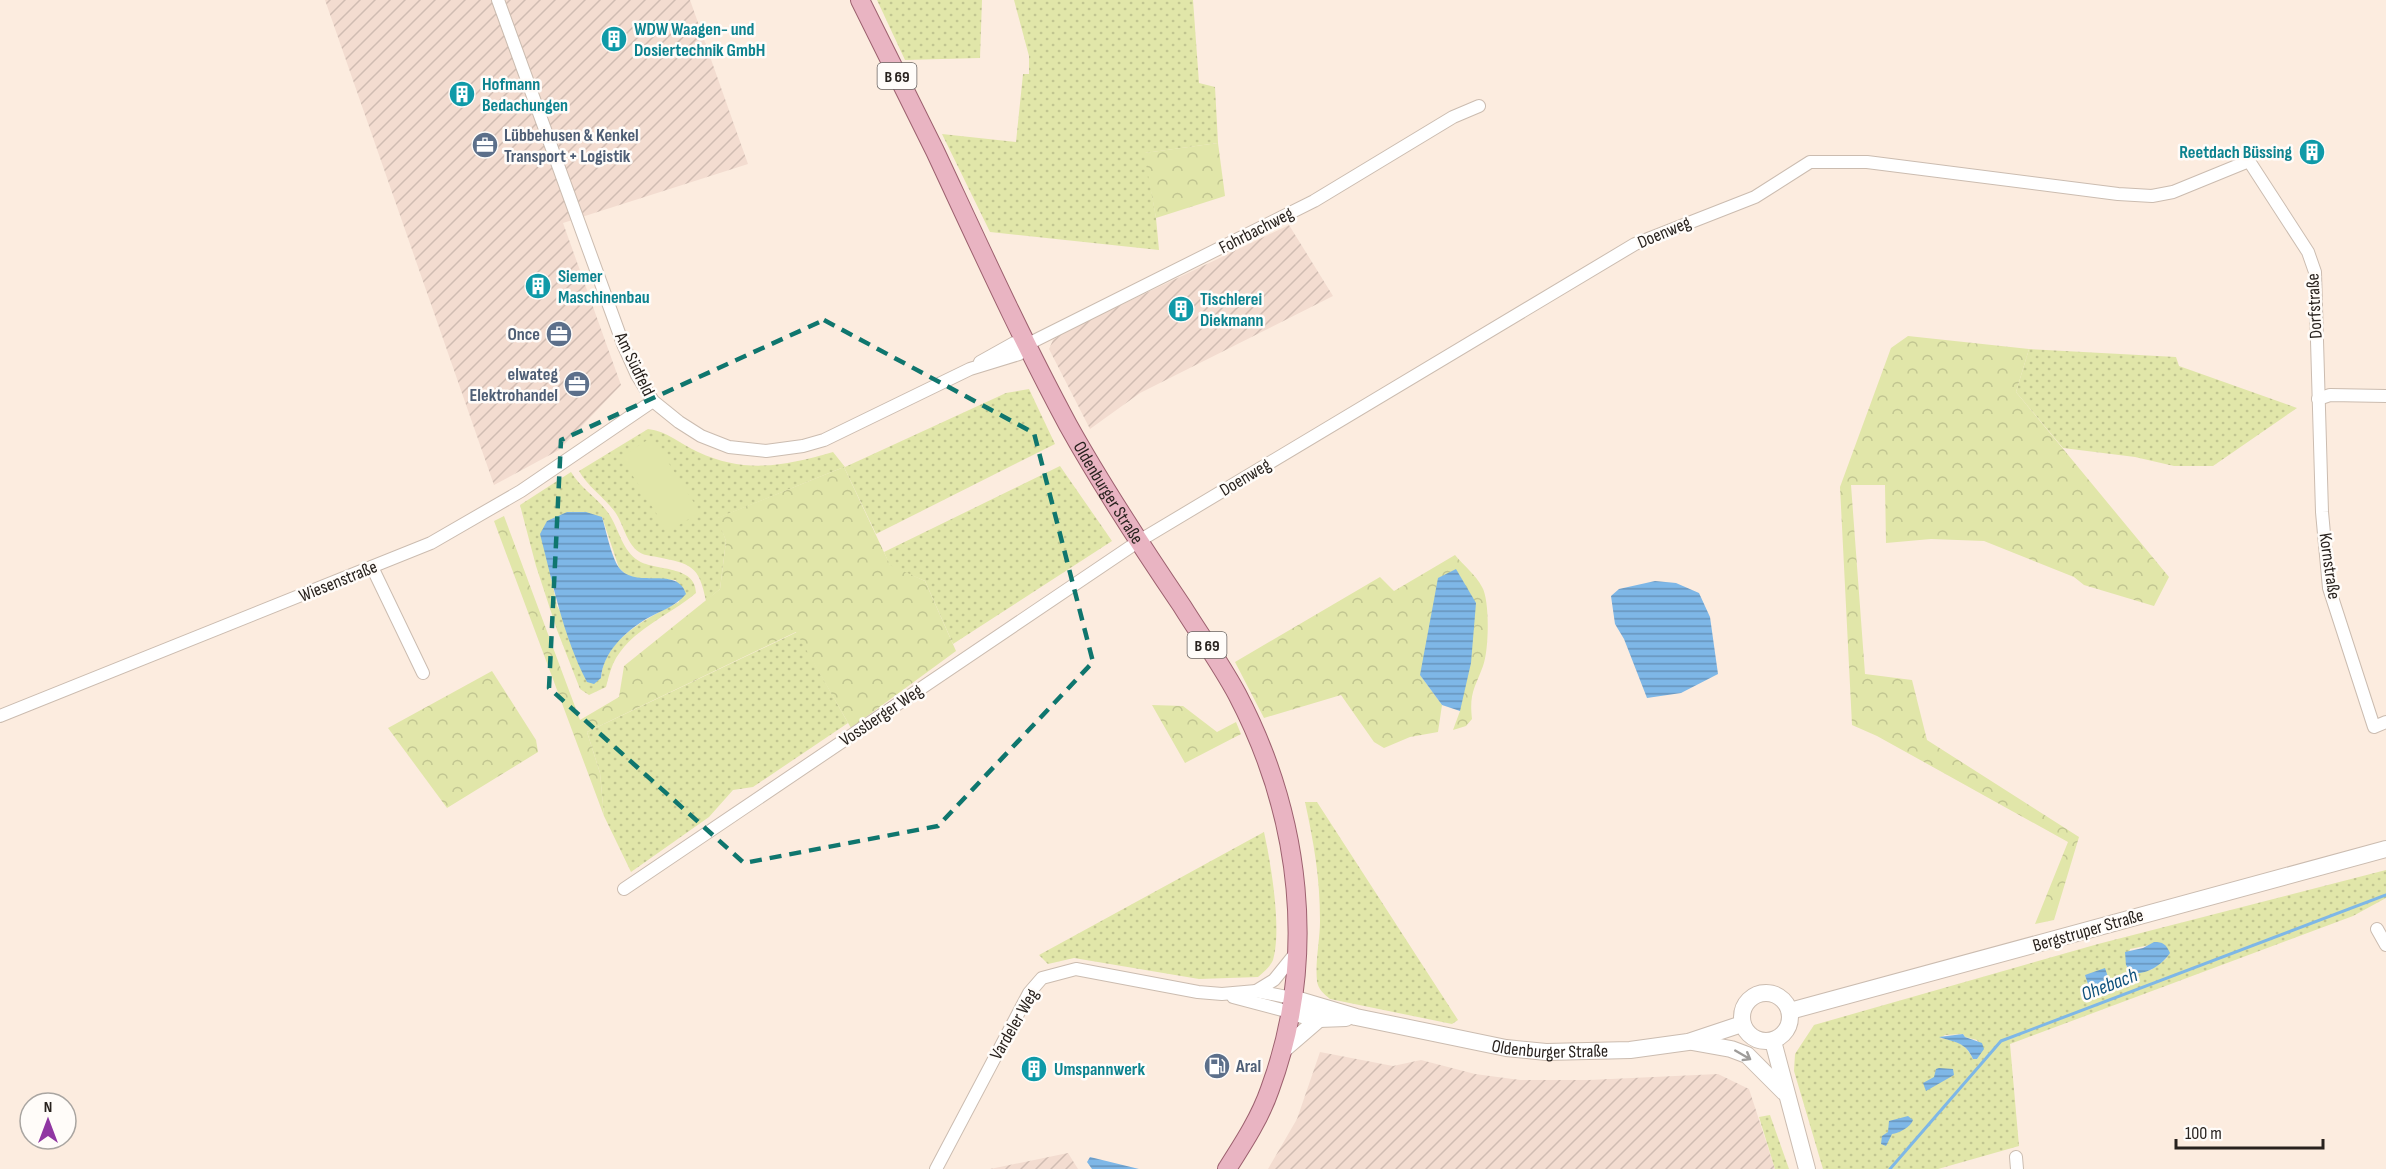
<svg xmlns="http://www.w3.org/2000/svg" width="2386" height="1169" font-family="'Sofia Sans Condensed',sans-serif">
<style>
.industrial{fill:url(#industrial-furrows)}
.grass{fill:url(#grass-dots);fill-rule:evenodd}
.forest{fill:url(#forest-crowns)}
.green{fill:#e1e6a9}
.water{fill:url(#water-rules)}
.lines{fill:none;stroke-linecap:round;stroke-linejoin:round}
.stream{stroke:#7eb7e7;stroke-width:3}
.minor-casing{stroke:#cbbcb0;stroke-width:14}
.secondary-casing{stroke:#cbbcb0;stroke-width:18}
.primary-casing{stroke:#9c606e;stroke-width:20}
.minor{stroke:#fff;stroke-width:12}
.secondary{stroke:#fff;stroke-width:16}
.primary{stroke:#e9b4c2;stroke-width:18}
.oneway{stroke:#9e9c9a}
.marked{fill:none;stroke:#0f766e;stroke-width:4.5;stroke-dasharray:12 8;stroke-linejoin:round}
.labels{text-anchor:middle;stroke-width:5;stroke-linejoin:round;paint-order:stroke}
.shield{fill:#fffcf9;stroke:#686360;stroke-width:1.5}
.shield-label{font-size:16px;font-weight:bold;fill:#28221e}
.culture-label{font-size:18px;font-weight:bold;fill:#0d838f;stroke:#fffcf9;text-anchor:start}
.service-label{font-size:18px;font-weight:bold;fill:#4e5e75;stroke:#fffcf9;text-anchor:start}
.street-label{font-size:18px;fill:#28221e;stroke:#fffcf9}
.water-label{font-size:20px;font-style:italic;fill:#0d507c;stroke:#fffcf9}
</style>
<defs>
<pattern id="industrial-furrows" width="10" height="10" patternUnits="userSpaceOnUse" patternTransform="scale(1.5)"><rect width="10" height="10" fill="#f3dcd0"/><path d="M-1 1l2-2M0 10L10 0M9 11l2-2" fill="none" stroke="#d0bcb2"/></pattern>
<pattern id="grass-dots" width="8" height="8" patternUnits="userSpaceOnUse" patternTransform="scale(1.5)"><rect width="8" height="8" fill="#e1e6a9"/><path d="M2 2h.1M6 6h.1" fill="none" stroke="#c1c591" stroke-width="1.8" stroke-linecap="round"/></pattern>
<pattern id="forest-crowns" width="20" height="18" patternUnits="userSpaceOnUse" patternTransform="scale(1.5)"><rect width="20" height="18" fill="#e1e6a9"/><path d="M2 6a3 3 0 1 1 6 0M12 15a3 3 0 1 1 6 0" fill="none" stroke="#c1c591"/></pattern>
<pattern id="water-rules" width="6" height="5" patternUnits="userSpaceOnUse" patternTransform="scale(1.5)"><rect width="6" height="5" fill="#7eb7e7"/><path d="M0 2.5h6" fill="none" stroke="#6794bb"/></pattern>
</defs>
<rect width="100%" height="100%" fill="#fcecdf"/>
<g class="industrial">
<polygon points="325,0 690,0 748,164 563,223 621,385 559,450 494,485"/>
<polygon points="1289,225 1333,296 1140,393 1090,429 1049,349 1053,340 1064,332"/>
<polygon points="1320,1052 1393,1066 1421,1060 1475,1074 1520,1080 1589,1080 1718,1074 1749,1089 1775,1169 1268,1169 1297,1119"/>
<polygon points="1068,1153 1078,1169 990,1169"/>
</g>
<g class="grass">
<polygon points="877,0 982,0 980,58 905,60"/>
<polygon points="1014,0 1193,0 1199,83 1215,87 1218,143 1145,153 1156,218 1159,250 990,232 942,134 1016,142 1023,74 1029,74 1029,56"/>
<polygon points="2029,349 2176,357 2179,366 2297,408 2213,466 2174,466 2135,457 2063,448 2016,392"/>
<path d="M1029,389L1055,444L876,534L844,467L718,518L726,541L720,589L706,601C699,565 691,564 657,557C651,556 643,555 639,552C626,543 624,525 615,512C604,497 588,487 579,471L648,429C667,431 680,444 698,452C746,474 784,466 833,452L845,467L1006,393Z"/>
<polygon points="1060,466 1112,541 953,644 925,581 890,566 884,552"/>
<path d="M571,472C581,489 598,498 609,514C619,529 622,551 639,561C655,571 696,565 696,593C669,616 629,630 613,664C610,671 608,679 606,687L589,695L580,689L557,630L536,566L520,505ZM602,517L619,568L630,578L676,580L679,602C648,618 604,638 601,678L557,606L550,572Z"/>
<polygon points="797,632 848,723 753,787 733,790 709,817 631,872 604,816 600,773 587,732"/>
<path d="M1305,802H1317L1458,1020L1452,1024L1330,999C1324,994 1318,989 1317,981C1315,961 1320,940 1320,921C1320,877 1314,844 1305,802Z"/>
<path d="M1264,832C1271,864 1282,929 1273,960C1270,967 1264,972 1258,977L1199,979L1074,958L1048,964L1039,955Z"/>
<path d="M2386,870V898L2353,916L2010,1044L2019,1146L1938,1169H1823L1794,1071L1795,1054L1814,1025L2098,944ZM2150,945L2167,958L2151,970L2131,972L2126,965L2130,949ZM1963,1034L1965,1037L1977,1040L1983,1049L1977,1059H1973C1966,1043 1956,1041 1940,1038L1945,1035Z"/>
<polygon points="1770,1115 1789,1169 1775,1169 1759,1117"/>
</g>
<g class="forest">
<polygon points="1218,143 1225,196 1156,218 1144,153"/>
<polygon points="1908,336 2029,349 2016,392 2169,577 2154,606 2084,585 2074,577 1984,541 1931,539 1886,543 1885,485 1851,485 1865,674 1912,680 1927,740 2079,837 2054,920 2035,924 2068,842 1877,736 1852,725 1840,487 1891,348"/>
<polygon points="844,467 890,565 925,581 956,651 851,728 796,632 587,732 600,773 604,816 494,521 504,516 580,720 619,697 624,666 720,589 726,541 717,518"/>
<path d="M1455,555C1463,565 1476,575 1482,587C1490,600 1489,651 1483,666C1475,688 1469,693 1472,719L1466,726L1453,730L1460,711L1420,675L1442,705L1438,732L1410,737L1384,748L1374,742L1341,695L1264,718L1235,662L1380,577L1394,591Z"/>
<polygon points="492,671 536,740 538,752 447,808 388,728"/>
<polygon points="1152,705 1183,706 1217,732 1236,722 1241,734 1185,763"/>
</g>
<polygon class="green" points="652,437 700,512 668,532 621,457"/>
<g class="water">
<path d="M567,512H586L602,517C606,530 612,561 621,570C638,588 678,566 686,594C675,607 660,611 646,619C625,632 603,652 601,678L594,684L587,682C563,636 553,584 540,534L547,521Z"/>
<polygon points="1456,569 1476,603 1471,663 1460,711 1442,705 1420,675 1438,578"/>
<polygon points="1655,581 1676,583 1699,593 1710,617 1718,674 1681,693 1647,698 1624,639 1615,624 1611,596 1619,589"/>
<path d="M2154,942C2163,942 2166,944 2170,953C2163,964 2145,977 2131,972L2126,965L2125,952L2143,948Z"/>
<polygon points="2105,968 2109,980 2089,987 2085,975"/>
<path d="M1963,1034L1965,1037L1982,1043L1984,1049L1977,1059H1973C1966,1042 1954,1042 1939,1037Z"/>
<polygon points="1939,1068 1953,1069 1954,1075 1926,1091 1923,1083 1934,1077 1936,1069"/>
<path d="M1908,1116L1913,1120C1911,1127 1899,1133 1892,1134L1886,1146L1881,1144L1882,1136L1888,1132L1889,1121Z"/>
<polygon points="1090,1157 1139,1169 1156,1169 1092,1169 1087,1162"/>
</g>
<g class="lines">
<polyline class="stream" points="1890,1169 2001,1041 2386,895"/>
<defs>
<g id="minor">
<polyline points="498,0 623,344 637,375 653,401 679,422 701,436 729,447 766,451 803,446 824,440 970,369 1019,354 1028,344 1314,201 1453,117 1479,106"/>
<polyline points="980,362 1014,343 1028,344"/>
<polyline points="2318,399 2330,395 2386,396"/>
<polyline points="372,567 423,673"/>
<polyline points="0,716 431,543 521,491 653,401"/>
<polyline points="624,889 1139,541 1635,244 1755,197 1810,162 1867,162 2118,194 2152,196 2173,192 2249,161 2308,252 2315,272 2322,512 2329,588 2374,727 2386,722"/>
<polyline points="2377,929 2386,945"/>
<polyline points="1256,991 1274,980 1295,954"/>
<polyline points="1233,997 1290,1012"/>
<polyline points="2016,1157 2017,1169"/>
<polyline points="936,1169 1029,993 1042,978 1076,969 1198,992 1222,994 1256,991 1292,998"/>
</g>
<g id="secondary">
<circle cx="1766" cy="1017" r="24"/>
<path id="s1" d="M1292,998L1356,1017L1506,1048L1546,1052L1630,1050L1688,1042L1742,1024"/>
<polyline points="1790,1011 2386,849"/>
<polyline points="1290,1012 1319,1019 1346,1018"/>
<polyline points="1773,1041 1807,1169"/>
<polyline points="1692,1042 1731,1049 1747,1055 1784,1092"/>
<polyline points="1283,1050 1319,1019"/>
</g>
<g id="primary">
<path id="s2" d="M860,0C885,50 910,101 935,151C978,243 1020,336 1068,425C1103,488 1142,547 1182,606C1200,635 1221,664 1237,694C1301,816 1318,958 1270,1089C1260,1118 1243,1144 1227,1169"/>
</g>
</defs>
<use href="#minor" class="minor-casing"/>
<use href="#secondary" class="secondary-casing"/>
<use href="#primary" class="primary-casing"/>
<use href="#minor" class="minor"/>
<use href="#secondary" class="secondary"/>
<use href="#primary" class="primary"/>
</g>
<defs><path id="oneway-shaft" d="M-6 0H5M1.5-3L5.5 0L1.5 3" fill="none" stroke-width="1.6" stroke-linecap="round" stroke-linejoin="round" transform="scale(1.5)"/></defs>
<use class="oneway" href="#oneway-shaft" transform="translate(1743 1055) rotate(30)"/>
<path class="marked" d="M824,320L1034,433L1093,662L938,826L744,863L549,688L561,440Z"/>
<defs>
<symbol id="building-disc" viewBox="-11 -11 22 22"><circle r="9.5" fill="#0f9aa8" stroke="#fffcf9"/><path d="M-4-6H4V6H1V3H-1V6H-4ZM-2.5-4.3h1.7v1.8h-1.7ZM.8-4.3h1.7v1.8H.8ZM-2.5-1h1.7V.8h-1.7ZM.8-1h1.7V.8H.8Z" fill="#fff"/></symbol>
<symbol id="office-disc" viewBox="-11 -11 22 22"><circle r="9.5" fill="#5c6f8a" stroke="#fffcf9"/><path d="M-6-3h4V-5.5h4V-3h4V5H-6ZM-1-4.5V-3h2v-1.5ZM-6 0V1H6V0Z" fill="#fff"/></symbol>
<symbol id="fuel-disc" viewBox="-11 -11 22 22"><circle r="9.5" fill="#5c6f8a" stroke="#fffcf9"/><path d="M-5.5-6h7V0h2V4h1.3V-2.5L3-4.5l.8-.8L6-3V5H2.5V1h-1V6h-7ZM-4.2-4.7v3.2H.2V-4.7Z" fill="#fff"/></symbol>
</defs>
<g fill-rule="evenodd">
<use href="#building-disc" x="599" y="24" width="30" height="30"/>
<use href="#building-disc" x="447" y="79" width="30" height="30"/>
<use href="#office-disc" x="470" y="130" width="30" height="30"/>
<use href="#building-disc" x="2297" y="137" width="30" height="30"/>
<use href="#building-disc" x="523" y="271" width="30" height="30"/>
<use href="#building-disc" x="1166" y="294" width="30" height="30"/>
<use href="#office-disc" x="544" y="319" width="30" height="30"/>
<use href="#office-disc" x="562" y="369" width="30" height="30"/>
<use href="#fuel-disc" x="1202" y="1051" width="30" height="30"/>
<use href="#building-disc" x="1019" y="1054" width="30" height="30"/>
</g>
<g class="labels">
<g class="shield">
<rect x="877.5" y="63" width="39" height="26" rx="4.5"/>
<rect x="1187.5" y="632" width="39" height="26" rx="4.5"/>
</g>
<g class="shield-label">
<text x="897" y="82">B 69</text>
<text x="1207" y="651">B 69</text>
</g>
<g class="culture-label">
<text x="634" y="35">WDW Waagen- und<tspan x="634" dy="21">Dosiertechnik GmbH</tspan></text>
<text x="482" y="90">Hofmann<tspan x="482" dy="21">Bedachungen</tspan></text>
<text x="2292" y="158" text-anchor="end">Reetdach Büssing</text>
<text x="558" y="282">Siemer<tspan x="558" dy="21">Maschinenbau</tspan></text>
<text x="1200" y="305">Tischlerei<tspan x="1200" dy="21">Diekmann</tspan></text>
<text x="1054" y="1075">Umspannwerk</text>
</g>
<g class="service-label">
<text x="504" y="141">Lübbehusen &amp; Kenkel<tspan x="504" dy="21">Transport + Logistik</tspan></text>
<text x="540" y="340" text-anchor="end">Once</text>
<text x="558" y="380" text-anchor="end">elwateg<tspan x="558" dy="21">Elektrohandel</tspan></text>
<text x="1236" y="1072">Aral</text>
</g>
<g class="street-label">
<text transform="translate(1256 230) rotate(-27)" y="6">Fohrbachweg</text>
<text transform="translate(1664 232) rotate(-23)" y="6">Doenweg</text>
<text transform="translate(2314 306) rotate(-93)" y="6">Dorfstraße</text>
<text transform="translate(635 364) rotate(64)" y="6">Am Südfeld</text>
<text transform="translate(1245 477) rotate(-31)" y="6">Doenweg</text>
<text dy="6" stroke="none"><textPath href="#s2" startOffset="552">Oldenburger Straße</textPath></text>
<text transform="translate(2330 566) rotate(82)" y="6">Kornstraße</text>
<text transform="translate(338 581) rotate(-22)" y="6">Wiesenstraße</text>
<text transform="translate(881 715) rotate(-34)" y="6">Vossberger Weg</text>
<text transform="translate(2088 930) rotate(-16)" y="6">Bergstruper Straße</text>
<text transform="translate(1014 1024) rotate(-60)" y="6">Vardeler Weg</text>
<text dy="6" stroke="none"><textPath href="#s1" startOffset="264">Oldenburger Straße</textPath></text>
</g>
<g class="water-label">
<text transform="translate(2109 984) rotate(-21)" y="7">Ohebach</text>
</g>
</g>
<g transform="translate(48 1121)"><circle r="28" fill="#fffcf9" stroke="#a9a5a1" stroke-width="1.5"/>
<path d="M0-4.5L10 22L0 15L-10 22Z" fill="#9036a2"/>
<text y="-9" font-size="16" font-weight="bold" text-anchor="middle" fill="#28221e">N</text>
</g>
<path d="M2176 1139v9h147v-9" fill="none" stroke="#28221e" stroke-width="3"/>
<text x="2185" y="1139" font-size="18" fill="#28221e" stroke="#fffcf9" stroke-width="4.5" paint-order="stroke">100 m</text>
</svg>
